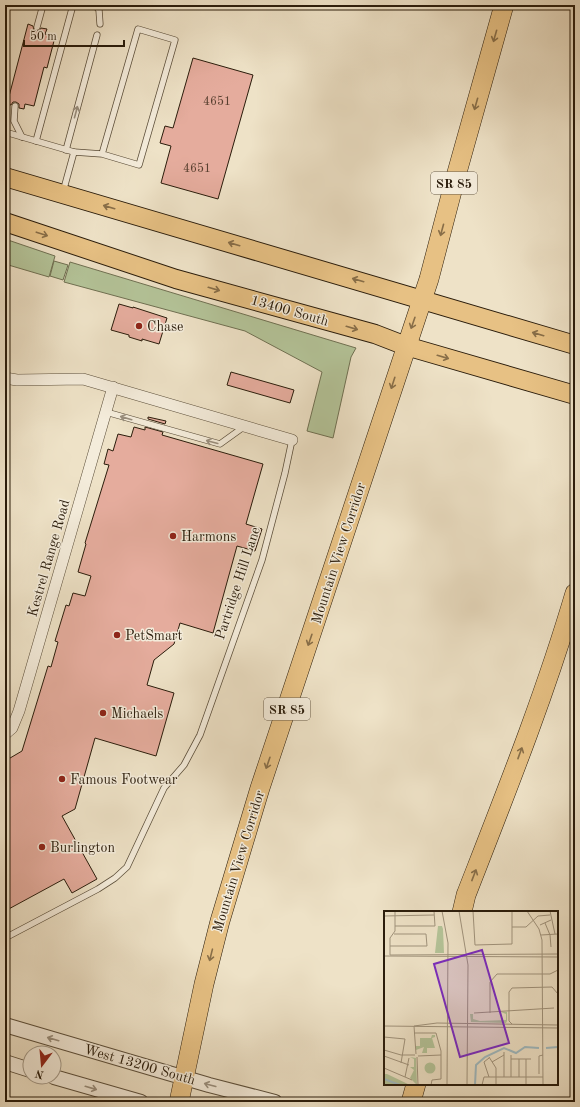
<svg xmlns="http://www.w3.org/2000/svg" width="580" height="1107" font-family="'Old Standard TT',serif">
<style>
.green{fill:#b4c499;stroke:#6f7052}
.building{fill:#e5ac9d;stroke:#2a1c0b}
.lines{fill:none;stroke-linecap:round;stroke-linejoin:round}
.service-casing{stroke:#5b4e3a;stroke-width:7}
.minor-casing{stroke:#5b4e3a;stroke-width:12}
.tertiary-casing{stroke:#5b4e3a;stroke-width:16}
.primary-casing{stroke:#2a1c0b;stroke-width:20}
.trunk-casing{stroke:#2a1c0b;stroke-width:20}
.service{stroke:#f4ecdb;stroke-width:5.5}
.minor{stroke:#f4ecdb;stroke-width:11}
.tertiary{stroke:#f4ecdb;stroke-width:14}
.primary{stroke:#e7c184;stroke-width:18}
.trunk{stroke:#e7c184;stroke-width:19}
.oneway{stroke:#886e48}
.oneway2{stroke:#998e7d}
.poi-dot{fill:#8f2418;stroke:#f4ecdb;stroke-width:1.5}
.labels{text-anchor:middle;stroke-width:3;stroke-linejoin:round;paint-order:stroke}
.number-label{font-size:12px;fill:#594030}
.shield{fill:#f4ecdb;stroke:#675a49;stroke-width:1}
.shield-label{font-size:13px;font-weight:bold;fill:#2a1c0b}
.street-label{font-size:14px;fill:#2a1c0b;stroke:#f4ecdb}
.poi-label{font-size:14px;fill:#2a1c0b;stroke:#f4ecdb;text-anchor:start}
.inset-river{fill:none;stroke:#9fbac1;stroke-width:2}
.inset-road{fill:none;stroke:#a0937c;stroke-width:1}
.view{fill:#7b2cbf;fill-opacity:0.15;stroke:#7b2cbf;stroke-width:2}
.inset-edge{fill:none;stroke:#2a1c0b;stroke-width:2}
</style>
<rect width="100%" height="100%" fill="#eee2c7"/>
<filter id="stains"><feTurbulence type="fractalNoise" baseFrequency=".005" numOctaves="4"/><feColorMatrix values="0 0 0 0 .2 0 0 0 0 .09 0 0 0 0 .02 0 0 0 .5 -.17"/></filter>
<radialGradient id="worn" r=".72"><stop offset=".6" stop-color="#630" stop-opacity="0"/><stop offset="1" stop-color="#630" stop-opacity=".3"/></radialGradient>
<g class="green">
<polygon points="5,239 55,256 49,277 5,264"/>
<polygon points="54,261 68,265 63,280 50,276"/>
<polygon points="70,262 356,348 351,357 333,438 307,431 322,372 245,331 64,282"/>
</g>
<g class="building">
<polygon points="28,24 33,26 34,30 36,31 40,30 41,28 47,29 45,34 55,37 47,68 44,67 34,106 25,104 24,109 19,108 19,104 16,102 13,102 11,105 7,104"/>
<polygon points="193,58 253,75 218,199 161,183 171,146 160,143 165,126 173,128"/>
<polygon points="119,304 133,308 133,307 167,318 159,344 142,339 142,341 129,337 129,335 111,330"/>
<polygon points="231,372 294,390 290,403 227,385"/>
<polygon points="148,417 166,421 165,424 148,419"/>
<polygon points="134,427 145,430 145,427 163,432 162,435 263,464 246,524 262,529 255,551 237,546 213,633 180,623 174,644 154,660 147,685 174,693 156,756 95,738 75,809 62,816 97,879 72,893 64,879 5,911 5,761 22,751 48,666 51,667 58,642 55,641 66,605 69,606 73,593 85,596 91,576 78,572 86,544 85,543 109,465 104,464 108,449 113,451 118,434 131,437"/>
</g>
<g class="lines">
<defs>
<g id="service">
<polyline points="95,5 99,10 100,24"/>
<polyline points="37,27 43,5"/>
<polyline points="15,106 14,121 22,137"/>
<polyline points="5,132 74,152"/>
<polyline points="36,141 73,5"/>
<polyline points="66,150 97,35"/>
<polyline points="63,192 74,152 102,154 138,29 175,40 139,165 102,154"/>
<polyline points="106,412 220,444 245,426"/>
<polyline points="5,938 98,889 115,878 127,867 164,788 184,765 200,735 262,560 285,473 292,440"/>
</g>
<g id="minor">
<polyline points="5,378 17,380 83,379 292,440"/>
<polyline points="5,734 12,728 19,711 113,387"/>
</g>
<g id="tertiary">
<polyline points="5,1025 209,1085 275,1102"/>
<polyline points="5,1062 30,1070"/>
<polyline points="54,1077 141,1102"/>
</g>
<g id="primary">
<polyline points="5,177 575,345"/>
<polyline points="5,222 176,279 375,334 406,346 575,395"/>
</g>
<g id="trunk">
<path d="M462,912L466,895C505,795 545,695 575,593"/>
<polyline points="179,1102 204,984 220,921 260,788 429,279 456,176 504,5"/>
<polyline points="411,1102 416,1084"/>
</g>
</defs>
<use href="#service" class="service-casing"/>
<use href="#minor" class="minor-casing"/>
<use href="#tertiary" class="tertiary-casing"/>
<use href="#primary" class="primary-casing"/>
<use href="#trunk" class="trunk-casing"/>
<use href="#service" class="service"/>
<use href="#minor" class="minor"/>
<use href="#tertiary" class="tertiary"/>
<use href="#primary" class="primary"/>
<use href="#trunk" class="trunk"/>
</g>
<defs><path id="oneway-shaft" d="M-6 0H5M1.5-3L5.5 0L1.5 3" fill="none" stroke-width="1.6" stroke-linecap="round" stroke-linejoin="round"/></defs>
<g class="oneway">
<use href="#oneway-shaft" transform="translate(495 36) rotate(106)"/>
<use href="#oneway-shaft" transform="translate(476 104) rotate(106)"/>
<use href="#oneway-shaft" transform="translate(109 207) rotate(-164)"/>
<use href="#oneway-shaft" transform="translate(442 230) rotate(105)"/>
<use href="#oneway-shaft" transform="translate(42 234) rotate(18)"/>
<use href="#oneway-shaft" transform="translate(234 244) rotate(-164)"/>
<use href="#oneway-shaft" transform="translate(358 280) rotate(-164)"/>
<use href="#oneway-shaft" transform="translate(214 289) rotate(16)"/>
<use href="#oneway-shaft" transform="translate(413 323) rotate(109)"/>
<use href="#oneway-shaft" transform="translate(352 328) rotate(16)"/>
<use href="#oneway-shaft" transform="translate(538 334) rotate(-164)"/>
<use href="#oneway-shaft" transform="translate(443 357) rotate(16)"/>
<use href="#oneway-shaft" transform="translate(393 383) rotate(108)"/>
<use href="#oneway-shaft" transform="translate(310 640) rotate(109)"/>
<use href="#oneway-shaft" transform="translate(520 753) rotate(-70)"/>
<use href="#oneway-shaft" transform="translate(268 763) rotate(109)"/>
<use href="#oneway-shaft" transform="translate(474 875) rotate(-69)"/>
<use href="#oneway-shaft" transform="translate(211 955) rotate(104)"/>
</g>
<g class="oneway2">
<use href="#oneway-shaft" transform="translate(76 112) rotate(-75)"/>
<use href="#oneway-shaft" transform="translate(126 418) rotate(-164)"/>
<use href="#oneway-shaft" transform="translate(212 442) rotate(-165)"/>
<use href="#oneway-shaft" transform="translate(53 1039) rotate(-164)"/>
<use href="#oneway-shaft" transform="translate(210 1085) rotate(-165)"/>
<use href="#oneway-shaft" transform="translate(91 1088) rotate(16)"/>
</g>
<g class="poi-dot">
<circle cx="139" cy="326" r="4"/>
<circle cx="173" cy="536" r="4"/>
<circle cx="117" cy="635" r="4"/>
<circle cx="103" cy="713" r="4"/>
<circle cx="62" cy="779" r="4"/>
<circle cx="42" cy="847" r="4"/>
</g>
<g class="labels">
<g class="number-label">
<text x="217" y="105">4651</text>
<text x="197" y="172">4651</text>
</g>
<g class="shield">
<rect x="431" y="172" width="46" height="22" rx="3"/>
<rect x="264" y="698" width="46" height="22" rx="3"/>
</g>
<g class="shield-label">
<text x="454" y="188">SR 85</text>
<text x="287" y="714">SR 85</text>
</g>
<g class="street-label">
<text transform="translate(290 310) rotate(16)" y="5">13400 South</text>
<text transform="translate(338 553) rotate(-72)" y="5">Mountain View Corridor</text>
<text transform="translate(48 558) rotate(-74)" y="5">Kestrel Range Road</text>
<text transform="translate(237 583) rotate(-72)" y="5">Partridge Hill Lane</text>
<text transform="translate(238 861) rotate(-73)" y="5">Mountain View Corridor</text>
<text transform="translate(140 1064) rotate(16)" y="5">West 13200 South</text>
</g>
<g class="poi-label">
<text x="147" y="331">Chase</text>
<text x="181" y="541">Harmons</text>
<text x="125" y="640">PetSmart</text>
<text x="111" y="718">Michaels</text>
<text x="70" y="784">Famous Footwear</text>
<text x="50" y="852">Burlington</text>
</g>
</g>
<g transform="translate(384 911)">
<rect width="174" height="174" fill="#eee2c7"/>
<path d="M54,15H58L59,18L60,42H51ZM117,101H123V110L122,112L87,111L86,103H89V108L96,110L122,109V103ZM48,124H51V126L48,127L51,137H43V142H38L40,136L32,139V135H36V127H47ZM26,146L32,147L33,174L26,167L30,159L26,156H30V148ZM40.5 157a5.5 5.5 0 1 1 11 0a5.5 5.5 0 1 1-11 0ZM0,163H3L26,174H0Z" fill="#b4c499"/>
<path class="inset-river" d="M162,137L174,136M0,168L16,174M91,174L92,154L101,146L120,137L132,142L141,136L155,137"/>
<path class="inset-road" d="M58,0L64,32L63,174M75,0L84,54L83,174M89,0L91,34L128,33V0M143,0L155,18L158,29L159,174M166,0L171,23M0,5L50,4M161,12L166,24L167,36M156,14L167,9M11,15H51L50,0M128,16H142L154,5L166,4M157,24L174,23M6,35H43L42,23H10M6,44L174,43M6,44V27L11,20V0M0,45L174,46M90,102L170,97M106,102V71L113,63H166L174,59M128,113L125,110V81L128,77L168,76L174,83M0,115L174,117M30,115L32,143M30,115L53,112L174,114M30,122H52L57,140V168L48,169L47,174M0,126L21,128L17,152M0,139L17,144H31M120,141V166M127,144V166M0,145L25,154M34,145L57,144M33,146L34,174M105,146L112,157V174M127,148H147M135,148V166M142,148V174M108,151L120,144M0,157L28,169M155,163V145L159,144M21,166L25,147M105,166L100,151L105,147M98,174L100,166H159"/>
<path class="view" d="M98,39L125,132L76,146L50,53Z"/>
<rect width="174" height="174" class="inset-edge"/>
</g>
<rect width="580" height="1107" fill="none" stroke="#eee2c7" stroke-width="20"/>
<rect x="6" y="6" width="568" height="1095" fill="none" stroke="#2a1c0b" stroke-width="2"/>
<rect x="10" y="10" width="560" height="1087" fill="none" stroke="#2a1c0b"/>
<g transform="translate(42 1065) rotate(196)"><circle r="19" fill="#f4ecdb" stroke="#a39988"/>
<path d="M0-3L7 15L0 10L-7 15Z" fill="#8f2418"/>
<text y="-6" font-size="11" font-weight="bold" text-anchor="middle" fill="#2a1c0b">N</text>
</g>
<path d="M24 40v6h100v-6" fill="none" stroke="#2a1c0b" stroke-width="2"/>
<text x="30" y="40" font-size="12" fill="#2a1c0b" stroke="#f4ecdb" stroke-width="3" paint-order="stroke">50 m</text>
<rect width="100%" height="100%" filter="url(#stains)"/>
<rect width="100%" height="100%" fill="url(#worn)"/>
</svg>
